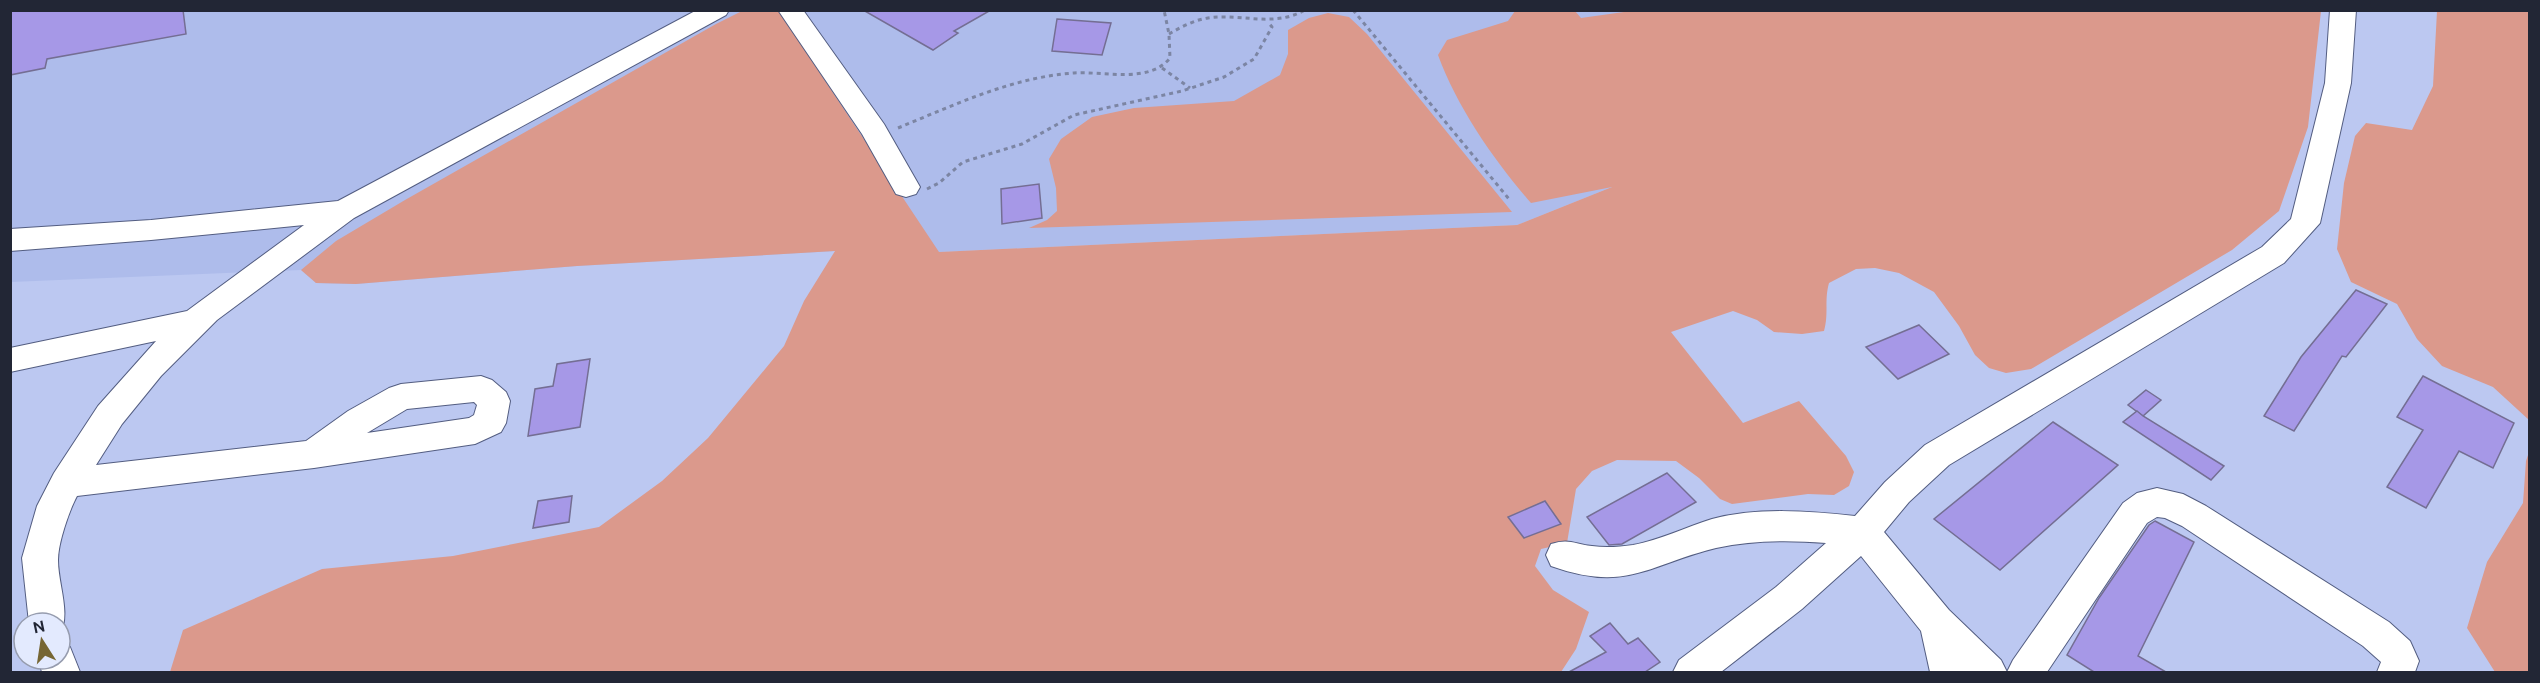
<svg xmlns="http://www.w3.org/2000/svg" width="2540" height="683" font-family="Ubuntu,sans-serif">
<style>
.built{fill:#aebceb}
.green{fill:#db998c}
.building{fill:#a698e7;stroke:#746e93;stroke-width:1.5}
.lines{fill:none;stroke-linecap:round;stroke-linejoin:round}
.minor-casing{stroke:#535d81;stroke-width:2}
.path{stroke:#7c85a3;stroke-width:3;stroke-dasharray:4 4;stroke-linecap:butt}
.minor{fill:#fff;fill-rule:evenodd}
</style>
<rect width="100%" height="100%" fill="#bcc8f1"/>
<polygon class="built" points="10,11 2001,11 1617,185 1517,225 939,252 835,251 577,266 356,284 316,283 301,270 11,282"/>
<g class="green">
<path d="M778,10L939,252L1517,225L1612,187L1531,203C1494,160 1458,109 1438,55L1447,40L1508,21L1515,11H1575L1581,18L1638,10L2321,11L2308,127L2279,211L2232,250L2031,369L2006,373L1989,368L1975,355L1959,326L1934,292L1899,273L1875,268L1856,269L1829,283C1824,301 1829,313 1824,331L1802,334L1774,332L1757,320L1733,311L1671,332L1743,423L1799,401L1846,456L1854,472L1849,486L1834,495L1808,494L1732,504L1720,499L1699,478L1676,461L1617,460L1592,471L1576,489L1567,543L1541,549L1535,566L1553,590L1589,612L1576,649L1561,672H170L183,630L322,569L453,556L599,527L662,481L708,438L784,346L804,301L835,251L577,266L356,284L316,283L301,270L336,241L405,200L716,24L742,11Z"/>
<polygon points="2437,11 2529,11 2529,420 2493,387 2442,366 2417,339 2397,304 2351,282 2337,249 2344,183 2355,136 2366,123 2412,130 2433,86"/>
<polygon points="1328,13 1349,17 1367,34 1512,212 1029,228 1047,220 1057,211 1056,188 1049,159 1061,139 1092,117 1134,108 1234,101 1280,75 1288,54 1288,30 1309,18"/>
<polygon points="2529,452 2529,672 2495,672 2467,628 2487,562 2523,503 2526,461"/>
</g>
<g class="building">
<polygon points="10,10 183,10 186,34 47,59 45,68 10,75"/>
<polygon points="863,10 991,10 954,31 958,33 933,50"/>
<polygon points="1057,19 1111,23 1102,55 1052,51"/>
<polygon points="1039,184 1042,218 1002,224 1001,189"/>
<polygon points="2356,290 2387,304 2346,357 2342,356 2294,431 2264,416 2301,357"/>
<polygon points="1919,325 1949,354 1898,379 1866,347"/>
<polygon points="590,359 580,427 528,436 535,389 553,386 557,364"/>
<polygon points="2423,376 2514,423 2493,468 2459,451 2426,508 2387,487 2423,430 2397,417"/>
<polygon points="2146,390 2161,400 2143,416 2128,405"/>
<polygon points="2137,411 2143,416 2224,466 2211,480 2123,422"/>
<polygon points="2053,422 2118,465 2000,570 1934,519"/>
<polygon points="1667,473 1696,502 1622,544 1609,545 1587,517"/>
<polygon points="572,496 569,522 533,528 538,501"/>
<polygon points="1545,501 1561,524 1524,538 1508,517"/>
<polygon points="2155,521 2194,542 2138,656 2166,672 2094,672 2067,655 2099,598 2149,525"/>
<polygon points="1610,623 1628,644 1638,638 1660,662 1645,672 1569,672 1606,652 1590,636"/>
</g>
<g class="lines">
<defs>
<g id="minor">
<path d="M697,10H729L726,15L354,218L217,320L161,376L122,424L96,465L306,441L348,411L389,388L401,384L481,376L492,380L506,392L510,401L506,423L501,432L475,444L314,468L77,496C69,511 58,543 58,560C58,585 71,612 60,635V623H29L22,558L37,506L54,473L98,406L156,341L10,372V348L187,311L304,225L151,240L10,251V229L151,220L338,201ZM474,402L477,405L474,415L469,418L367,433L407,409Z"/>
<polygon points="778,10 803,10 884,124 920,187 916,194 906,197 896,194 862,134"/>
<path d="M2330,10H2356L2351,83L2320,223L2284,263L1949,465L1909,502L1884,532L1949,610L2001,660L2007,672H1930L1921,631L1861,556L1802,609L1721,672H1673L1679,660L1776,587L1826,543C1789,540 1752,540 1716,548C1647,565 1627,593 1551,566L1546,555L1551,544C1569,538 1574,544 1592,546C1605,548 1619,547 1633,545C1660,540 1686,527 1712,519C1758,507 1809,511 1855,516L1885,482L1925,445L2262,247L2291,219L2325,83Z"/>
<polygon points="2157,488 2183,494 2206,506 2389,622 2410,641 2419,661 2415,672 2377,672 2381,662 2363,646 2182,526 2165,518 2157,517 2147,523 2047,672 2007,672 2013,660 2123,503 2137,493"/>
<polygon points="60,643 70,647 80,672 42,672 38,659 60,659"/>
</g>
</defs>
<use href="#minor" class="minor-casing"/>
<g class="path">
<polyline points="1353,10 1509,199"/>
<path d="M1169,34C1181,27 1194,20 1208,18C1242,13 1273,28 1305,10"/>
<polyline points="1162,68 1190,88"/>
<path d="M898,128C954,105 1013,77 1074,73C1104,71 1149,84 1170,58L1169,34L1164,10"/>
<polyline points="927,189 939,183 963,162 1022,144 1074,115 1182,91 1224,77 1254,59 1272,27 1268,22"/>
</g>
<use href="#minor" class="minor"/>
</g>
<rect width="2540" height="683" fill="none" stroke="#222635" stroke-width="24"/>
<g transform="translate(42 641) rotate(348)"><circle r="28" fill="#e3eafe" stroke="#969cae" stroke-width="1.5"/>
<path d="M0-4.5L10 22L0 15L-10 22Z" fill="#766634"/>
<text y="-9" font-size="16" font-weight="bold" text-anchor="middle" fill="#222635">N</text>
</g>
</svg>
